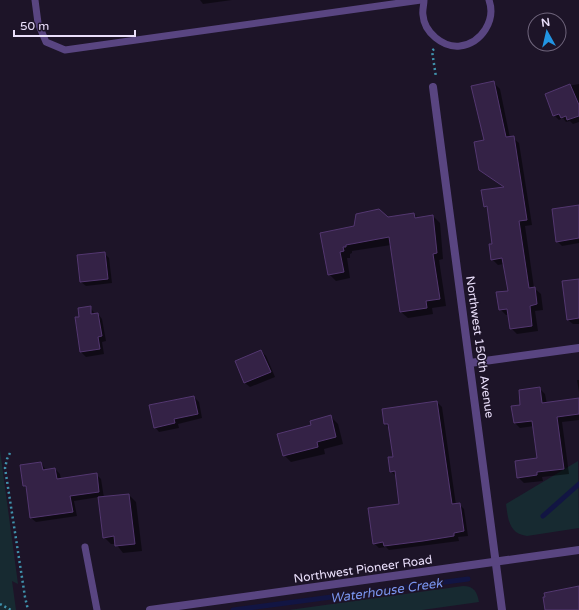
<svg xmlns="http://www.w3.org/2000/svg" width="579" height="610" font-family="'Varela Round',sans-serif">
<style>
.green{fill:#172a31}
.shadow{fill:#0007}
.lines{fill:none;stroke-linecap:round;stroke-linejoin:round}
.stream{stroke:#121543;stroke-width:5}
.building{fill:#342246;stroke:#533770}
.path{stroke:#4093ad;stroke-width:2.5;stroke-dasharray:2 3;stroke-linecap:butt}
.service{stroke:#594581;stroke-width:7}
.minor{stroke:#594581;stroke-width:8}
.labels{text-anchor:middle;stroke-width:3;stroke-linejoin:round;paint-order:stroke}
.street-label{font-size:12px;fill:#eadffb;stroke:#1d1428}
.water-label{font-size:13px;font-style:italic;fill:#7994ee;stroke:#1d1428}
</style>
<rect width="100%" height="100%" fill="#1d1428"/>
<g class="green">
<polygon points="0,450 18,584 12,581 16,610 0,610"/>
<path d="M578,461L579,528L527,536C509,534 508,519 506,504Z"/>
<path d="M463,586C474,586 477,592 479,602L422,610H289Z"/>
</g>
<g class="shadow">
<polygon points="200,0 232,0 203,4"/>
<polygon points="494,83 500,89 510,138 513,138 519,143 532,225 525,226 534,288 541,294 543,310 535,311 538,331 517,334 511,328 509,315 506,315 500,309 509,292 504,264 498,265 492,259 493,245 489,210 485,206 504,188 480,169"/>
<polygon points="579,84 579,122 573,124 570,121 566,122 563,118 559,120 554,115 568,86"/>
<polygon points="579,208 579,243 562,246 557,241"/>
<polygon points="414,214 419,219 433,216 440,223 443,259 439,260 446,306 432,308 433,314 408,318 401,312 391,245 352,251 352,253 350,254 350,258 347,258 350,278 336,281 329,274 321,233"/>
<polygon points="104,253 109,258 112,283 86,286 81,282"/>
<polygon points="579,280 579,324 573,324 568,320"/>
<polygon points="90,307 95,314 98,314 102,319 106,341 102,342 104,354 86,357 81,352 80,317"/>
<polygon points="261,351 266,356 275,377 250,387 245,383 237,362"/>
<polygon points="577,380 579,380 579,392"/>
<polygon points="540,389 545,394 547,404 579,399 579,420 562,422 569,474 542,477 543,481 524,483 518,477 538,459 534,426 520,428 515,423 521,406"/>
<polygon points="194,397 199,402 202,418 178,424 179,428 159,432 155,427"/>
<polygon points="437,402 442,407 456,505 459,504 464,509 468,536 458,537 459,541 428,545 389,550 386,547 379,548 374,543 400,505 396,476 391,471 395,457 390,429 385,424"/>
<polygon points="330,416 338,424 343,444 324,449 325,454 291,462 284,455 312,426"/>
<polygon points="41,463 46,470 55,469 60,474 61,480 96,474 101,479 104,498 129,495 136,502 142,551 123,553 116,544 111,544 104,537 99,497 74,501 77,516 36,522 31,518 27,489 24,486"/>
</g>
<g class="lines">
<g class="stream">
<polyline points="543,516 579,484"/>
<polyline points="233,610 468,579"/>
</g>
</g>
<g class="building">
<polygon points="494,81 506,137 514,136 527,220 519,221 529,288 535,287 537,304 530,306 532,326 510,329 507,309 499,310 496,292 508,291 502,258 491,260 489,244 492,244 487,206 484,207 481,190 504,187 479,170 474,142 484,140 471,86"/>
<polygon points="570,84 579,105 579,116 567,120 566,116 561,118 559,114 553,116 545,94"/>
<polygon points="579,205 579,238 556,242 552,209"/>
<polygon points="379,209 388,217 414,213 415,218 433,215 437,253 433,254 440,299 426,301 427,308 400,312 389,237 346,245 346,247 343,247 344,251 340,252 344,272 328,275 320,233 354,226 356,214"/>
<polygon points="105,252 108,279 80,282 77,255"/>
<polygon points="579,279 579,318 567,320 562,281"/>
<polygon points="91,306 91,314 98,313 102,336 98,337 100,349 80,352 75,317 79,317 78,308"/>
<polygon points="261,350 271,372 244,383 235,361"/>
<polygon points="540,387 542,403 579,398 579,414 557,417 564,469 537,472 537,475 517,478 515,461 537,458 532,421 514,423 511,406 520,405 519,390"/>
<polygon points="194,396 198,414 174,419 175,423 154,428 149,405"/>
<polygon points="437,401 452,504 460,503 464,531 454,533 454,536 423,541 384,546 383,542 373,544 368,508 399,504 395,471 390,472 388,457 393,457 388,424 384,424 382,409"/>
<polygon points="331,415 336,437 317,442 318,447 283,456 277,434 311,425 310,421"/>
<polygon points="41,462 43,470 55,468 57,479 97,473 99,492 70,496 73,512 30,518 26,486 23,486 20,465"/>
<polygon points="129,494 135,544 115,546 114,536 103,538 98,497"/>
<polygon points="579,586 579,610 545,610 543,597 545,597 544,593"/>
</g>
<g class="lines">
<g class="path">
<polyline points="434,49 432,51 436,77"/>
<polyline points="10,453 7,459 5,468 25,597 28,610"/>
<polyline points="0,604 11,610"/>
</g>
<g class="service">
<polyline points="35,0 38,23 46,42 65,50 421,0"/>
<path d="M424,0C424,5 422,11 423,15C424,32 443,48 460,46C482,43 496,20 489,0"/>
<polyline points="85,547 97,610"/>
</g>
<g class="minor">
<polyline points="433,87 502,610"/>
<polyline points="470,363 579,348"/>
<polyline points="150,610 579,550"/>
</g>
</g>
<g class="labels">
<g class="street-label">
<text transform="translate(480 347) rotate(82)" y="4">Northwest 150th Avenue</text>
<text transform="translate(363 569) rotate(-8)" y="4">Northwest Pioneer Road</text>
</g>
<g class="water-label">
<text transform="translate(386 590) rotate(-8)" y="5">Waterhouse Creek</text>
</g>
</g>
<g transform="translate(547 32) rotate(352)"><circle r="19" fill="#1d1428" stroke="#6f657c"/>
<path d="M0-3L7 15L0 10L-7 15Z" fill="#2295e3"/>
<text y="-6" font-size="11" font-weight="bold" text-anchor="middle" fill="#eadffb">N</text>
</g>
<path d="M14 30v6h121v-6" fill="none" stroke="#eadffb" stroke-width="2"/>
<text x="20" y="30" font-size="12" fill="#eadffb" stroke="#1d1428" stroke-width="3" paint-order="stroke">50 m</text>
</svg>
